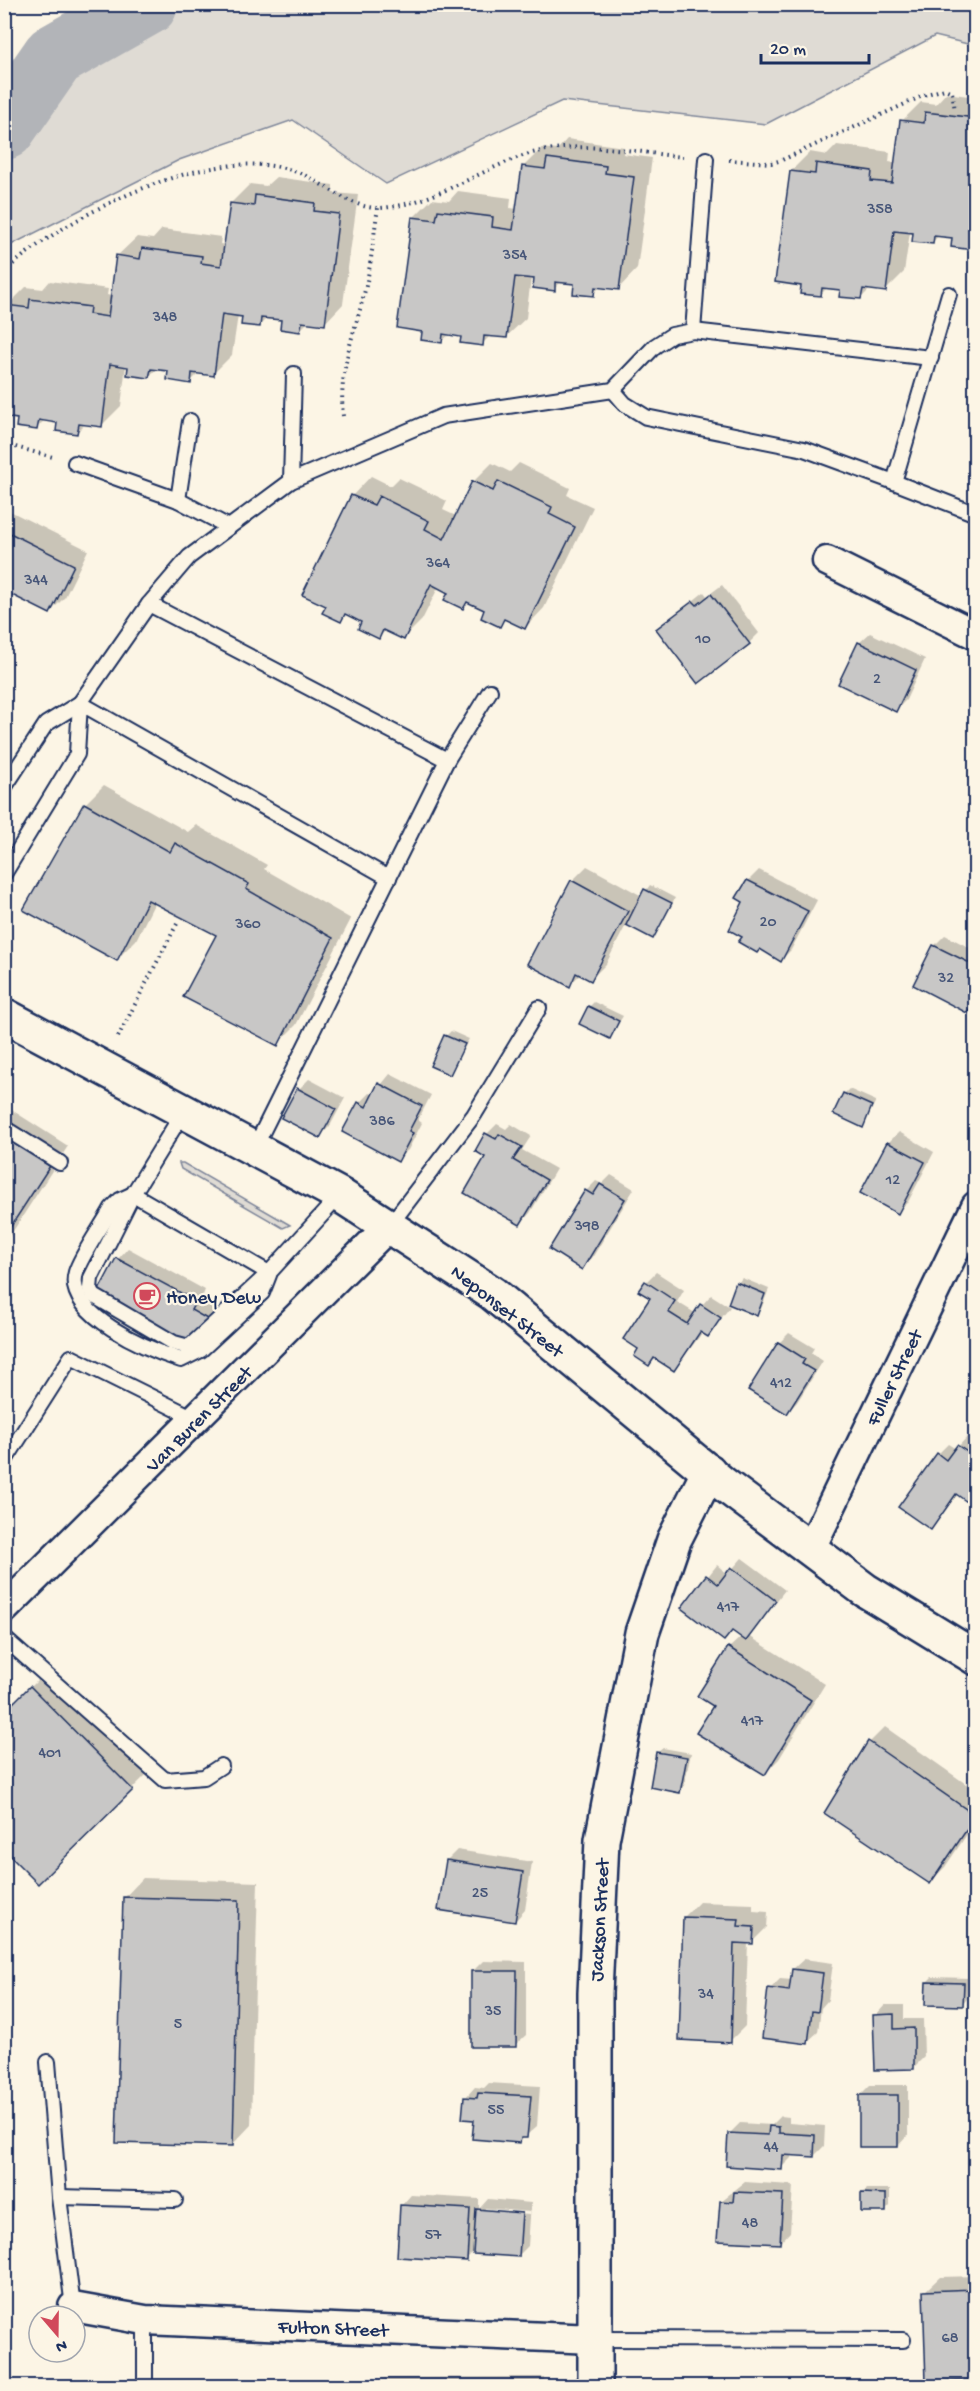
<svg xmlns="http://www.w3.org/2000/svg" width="980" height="2391" font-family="'Gochi Hand',sans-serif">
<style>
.green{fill:#dfdbd4;stroke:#7d8599;stroke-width:1.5}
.shadow{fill:#0003;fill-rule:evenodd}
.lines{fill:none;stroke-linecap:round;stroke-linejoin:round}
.river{stroke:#b2b4b8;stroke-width:64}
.building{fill:#c8c7c6;stroke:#1b2f5e;stroke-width:1.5}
.service-casing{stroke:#1b2f5e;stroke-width:18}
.minor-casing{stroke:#1b2f5e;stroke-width:33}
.tertiary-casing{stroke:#1b2f5e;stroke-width:38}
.secondary-casing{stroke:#1b2f5e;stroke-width:38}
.path{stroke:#1b2f5e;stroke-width:4;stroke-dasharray:1.5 4.5;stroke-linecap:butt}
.service{stroke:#fcf5e5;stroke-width:14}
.minor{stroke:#fcf5e5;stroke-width:28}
.tertiary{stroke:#fcf5e5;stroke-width:33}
.secondary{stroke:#fcf5e5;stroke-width:33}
.labels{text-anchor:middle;stroke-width:4.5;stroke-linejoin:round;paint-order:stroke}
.number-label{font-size:16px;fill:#465578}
.poi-label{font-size:20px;fill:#1b2f5e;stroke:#fcf5e5;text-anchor:start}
.street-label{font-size:20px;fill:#1b2f5e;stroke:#fcf5e5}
</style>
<rect width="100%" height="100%" fill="#fcf5e5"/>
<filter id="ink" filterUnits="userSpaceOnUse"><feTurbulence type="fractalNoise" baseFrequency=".0167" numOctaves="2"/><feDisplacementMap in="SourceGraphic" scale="12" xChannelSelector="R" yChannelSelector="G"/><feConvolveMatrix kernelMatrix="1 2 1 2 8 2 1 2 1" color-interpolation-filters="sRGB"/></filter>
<g filter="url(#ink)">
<g class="green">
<polygon points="108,5 975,4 976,46 935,36 766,124 562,101 386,184 293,120 179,160 5,248 5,77 45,33"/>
<polygon points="179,1163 183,1163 290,1225 283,1228 181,1169"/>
</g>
<g class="shadow">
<polygon points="946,93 976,97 976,245 972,248 954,237 940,235 932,242 910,232 904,272 885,291 870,289 861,298 841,289 828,287 820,295 802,284 791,171 810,152 827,155 837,145 890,152 889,162 896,163 902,121 921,102 936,104"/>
<polygon points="567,139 624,147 623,154 652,158 637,269 618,289 601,286 593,294 575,283 562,281 554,289 531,278 526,318 506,337 491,335 482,344 463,335 450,334 442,341 413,218 432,199 449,201 458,191 511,198 510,208 518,209 523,167 542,148 557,150"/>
<polygon points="276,177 333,185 333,193 358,195 343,304 324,324 308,322 300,330 283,319 268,317 259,326 238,315 232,355 213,374 200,372 190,382 170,369 157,368 149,377 126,365 121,406 102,425 86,423 77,432 58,422 45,420 36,428 19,418 4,416 4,326 7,306 26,287 43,289 50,281 108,289 107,295 112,296 117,256 137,237 153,239 162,229 221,237 220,244 226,245 231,203 250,184 266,186"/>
<polygon points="492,463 510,472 519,463 570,488 567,495 593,507 544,608 525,628 506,618 499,625 486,609 469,601 463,607 450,592 439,586 422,620 403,639 386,630 378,638 363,621 347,613 341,620 328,606 304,594 352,496 371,476 391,486 399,478 447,501 443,510 456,516 473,482"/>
<polygon points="4,508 88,550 65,597 50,612 4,589"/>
<polygon points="722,585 759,633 749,643 658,629 704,592 707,596"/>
<polygon points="870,633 925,659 906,700 896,710 859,643"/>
<polygon points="104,785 188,832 196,825 267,865 264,869 351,919 296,1025 277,1044 218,934 155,902 136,940 117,959 85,804"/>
<polygon points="587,866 642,896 650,885 675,898 653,937 627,923 606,964 591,979 581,974 569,985 572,881"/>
<polygon points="759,870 817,900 791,950 781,960 744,936 748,881"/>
<polygon points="945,935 976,951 976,1003 967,1011 915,985 935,945"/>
<polygon points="594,1002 623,1016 610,1037 589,1007"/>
<polygon points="451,1031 469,1039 450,1073 446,1036"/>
<polygon points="390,1074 431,1095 418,1120 422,1123 408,1150 397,1160 359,1103 369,1093 373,1095"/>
<polygon points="309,1079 345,1098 330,1126 320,1136 299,1089"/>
<polygon points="849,1089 876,1101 862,1126 844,1094"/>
<polygon points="4,1105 68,1146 4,1245"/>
<polygon points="497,1124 506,1129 511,1124 531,1136 522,1150 556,1169 530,1213 520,1224 487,1157 487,1134"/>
<polygon points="899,1132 934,1152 908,1202 897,1212 862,1192 889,1142"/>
<polygon points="611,1175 634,1189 592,1258 582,1268 586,1191 596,1181 602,1184"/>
<polygon points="128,1248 205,1290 201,1300 218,1309 184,1340 100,1291 118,1259"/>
<polygon points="656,1272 684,1290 677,1302 695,1313 711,1295 730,1307 708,1335 703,1332 674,1369 656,1357 649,1364 640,1348 652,1298 646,1282"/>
<polygon points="742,1278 769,1289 761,1309 757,1314 738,1283"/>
<polygon points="789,1333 814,1348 811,1353 823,1361 797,1402 787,1413 779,1343"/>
<polygon points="968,1436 976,1441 976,1504 958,1494 931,1528 938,1454 948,1444 956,1449"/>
<polygon points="742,1558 785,1590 749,1636 825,1684 779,1759 764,1774 715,1705 729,1648 742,1636 734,1630 724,1639 683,1608 717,1565 728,1574"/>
<polygon points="50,1668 151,1770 38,1882 4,1714"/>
<polygon points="885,1727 976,1791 976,1821 945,1867 930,1882 870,1742"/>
<polygon points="663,1748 691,1753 684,1786 679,1791 658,1752"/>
<polygon points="457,1850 532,1862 525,1910 515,1921 447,1860"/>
<polygon points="143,1878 258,1882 251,2125 232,2145 124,1898"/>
<polygon points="699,1902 753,1904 753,1911 768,1912 767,1927 752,1942 748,1942 745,2026 730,2041 684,1917"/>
<polygon points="804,1959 833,1963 828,2000 821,2008 818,2032 807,2042 770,1989 780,1979 792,1980 793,1969"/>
<polygon points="483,1961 526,1962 526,2035 515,2045 472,1972"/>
<polygon points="932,1977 968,1978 967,1999 963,2004 927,1982"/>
<polygon points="885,2005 904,2005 904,2019 923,2019 924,2057 914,2067 875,2016"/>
<polygon points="489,2083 540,2086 537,2126 520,2141 475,2118 465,2098 475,2087 484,2088"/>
<polygon points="870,2085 908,2085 908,2135 898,2146 860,2095"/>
<polygon points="781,2116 789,2117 789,2123 825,2126 824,2146 814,2156 792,2154 791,2158 781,2168 730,2133 740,2123 772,2125"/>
<polygon points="745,2182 793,2185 790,2232 780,2243 721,2201"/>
<polygon points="867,2189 890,2189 890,2206 885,2211 862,2194"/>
<path d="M411,2195L479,2199V2209L488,2199L531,2203L528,2246L518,2256L473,2252L466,2259L401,2206ZM485,2208L530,2212L529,2215L485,2211Z"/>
<polygon points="976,2276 976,2379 924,2292 940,2277"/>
<polygon points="544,2377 544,2386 376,2386 384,2378"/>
</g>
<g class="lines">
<polyline class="river" points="4,128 54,56 146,4"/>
</g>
<g class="building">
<polygon points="925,112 976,118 976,241 973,250 951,247 952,238 934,236 933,244 912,242 913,233 894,231 886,292 863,289 861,299 839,297 840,290 822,288 821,296 800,294 801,286 775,282 790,171 815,174 816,163 872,171 871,181 892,183 900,120 924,123"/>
<polygon points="547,158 606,166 605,173 634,177 619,290 595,287 594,296 573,294 574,284 555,282 555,291 533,288 534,279 515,277 507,338 484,336 483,346 460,343 461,337 443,334 442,343 421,340 422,332 397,328 412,217 436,220 438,210 493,217 492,227 513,230 522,166 545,169"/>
<polygon points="255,195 315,203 314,211 339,214 325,325 302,322 300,332 280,329 281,320 261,318 260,327 241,325 242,317 222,314 214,376 192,373 191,384 167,380 168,371 151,369 149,378 127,375 128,367 110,364 102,427 79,424 77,434 56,431 57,423 39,420 37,430 16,427 17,419 4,417 6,305 29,308 30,299 90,307 89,314 108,317 116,255 140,259 142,248 202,256 201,263 221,266 230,203 254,206"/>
<polygon points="472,481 493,491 498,481 552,507 549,514 575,527 525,629 504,619 500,627 481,618 484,610 467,602 463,609 444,600 448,593 431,584 404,640 383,630 379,639 358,629 361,622 345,614 341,622 322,613 326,606 302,595 351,495 374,505 379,496 429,521 425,529 444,539"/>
<polygon points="4,530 74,565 50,614 4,591"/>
<polygon points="711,594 750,644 698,684 656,629 693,601 697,605"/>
<polygon points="858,642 916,670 896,712 838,684"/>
<polygon points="84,803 170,852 175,843 249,884 246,889 333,938 278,1046 183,997 216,935 148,900 117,961 23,910"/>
<polygon points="571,880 628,911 591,981 576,973 570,987 527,964"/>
<polygon points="747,880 808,911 781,962 760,949 757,953 738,942 742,937 729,930 743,902 736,898"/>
<polygon points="644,889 672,903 653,939 626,925"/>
<polygon points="933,945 976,966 976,997 967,1013 913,985"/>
<polygon points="588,1006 619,1021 610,1039 579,1024"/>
<polygon points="444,1035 465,1044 450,1075 430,1066"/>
<polygon points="378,1083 422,1106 409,1131 413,1133 398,1162 342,1132 358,1102 366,1107"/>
<polygon points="297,1088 336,1109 320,1138 281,1118"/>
<polygon points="843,1093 872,1106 863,1128 833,1114"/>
<polygon points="485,1133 496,1139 499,1134 522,1147 513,1160 547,1180 520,1225 464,1193 485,1157 475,1151"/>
<polygon points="4,1136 50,1166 4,1237"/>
<polygon points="887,1142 925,1162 898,1214 860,1193"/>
<polygon points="600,1184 625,1199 582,1270 549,1249 585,1190 593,1195"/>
<polygon points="116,1258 196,1301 191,1310 209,1320 185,1342 98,1292"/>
<polygon points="645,1281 675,1301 668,1312 687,1324 700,1304 721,1318 708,1337 700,1332 674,1371 654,1358 649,1366 634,1356 638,1349 623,1339 650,1298 638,1291"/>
<polygon points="736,1282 765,1294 757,1316 728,1304"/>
<polygon points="778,1342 805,1359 802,1364 814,1371 787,1414 748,1390"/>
<polygon points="957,1445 976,1458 976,1506 974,1507 956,1494 931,1530 898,1507 937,1453 946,1460"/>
<polygon points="731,1567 776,1601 746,1641 732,1631 724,1641 681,1608 706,1575 718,1584"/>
<polygon points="728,1647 811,1700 765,1775 696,1733 713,1706 697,1696"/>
<polygon points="30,1686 133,1790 38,1884 4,1850 4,1712"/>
<polygon points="868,1741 976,1816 930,1884 824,1813"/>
<polygon points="656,1752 687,1757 680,1793 650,1787"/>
<polygon points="446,1860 523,1872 515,1922 438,1910"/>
<polygon points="123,1897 239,1900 233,2146 116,2143"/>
<polygon points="683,1917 739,1919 738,1926 754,1927 753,1944 734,1943 731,2043 679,2040"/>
<polygon points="792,1969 823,1973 818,2012 812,2011 808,2044 762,2038 768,1988 789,1991"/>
<polygon points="471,1971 517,1971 516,2047 471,2047"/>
<polygon points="926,1982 964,1983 963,2006 925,2005"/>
<polygon points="894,2014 894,2029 914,2028 914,2069 875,2070 873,2015"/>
<polygon points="478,2093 531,2096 527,2138 521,2138 520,2143 472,2139 474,2120 462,2119 464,2097 477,2098"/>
<rect x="859" y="2095" width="39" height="52"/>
<polygon points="769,2126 779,2127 779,2133 815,2135 814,2157 783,2155 782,2170 726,2166 728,2133 768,2135"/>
<polygon points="734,2192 783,2194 780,2244 717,2241 720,2201 733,2202"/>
<polygon points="861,2193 886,2194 886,2212 861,2212"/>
<polygon points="400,2205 470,2209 467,2261 397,2257"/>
<polygon points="476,2209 522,2213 519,2257 473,2254"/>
<polygon points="976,2289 976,2380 926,2382 923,2291"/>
</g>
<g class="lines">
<defs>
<g id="service">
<polyline points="693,331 706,159"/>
<polyline points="613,390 625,404 646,417 804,449 894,482 949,294"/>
<polyline points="75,463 178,500 229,527"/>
<polyline points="291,481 294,374"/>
<polyline points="894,482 976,514"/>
<polyline points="178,500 190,421"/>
<polyline points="149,604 447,760 254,1149"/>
<polyline points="80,703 389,878"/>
<polyline points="447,760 490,691"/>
<polyline points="4,788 46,724 80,703 149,604 189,557 291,481 443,416 613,390 655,346 672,335 693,331 931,358"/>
<polyline points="4,874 77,754 80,703"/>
<polyline points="184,1111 133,1194 91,1278 90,1289 94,1296 174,1343 189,1347 269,1273 340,1195"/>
<polyline points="4,1128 60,1163"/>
<path d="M133,1194L120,1200L112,1208C103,1225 81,1255 76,1272C63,1315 150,1350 181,1360L201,1350L262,1293L269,1275"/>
<polyline points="133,1194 269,1273"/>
<polyline points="390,1225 474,1115 539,1008"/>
<polyline points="4,1462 71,1357 196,1419"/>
<polyline points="4,1638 165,1780 204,1777 221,1766"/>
<polyline points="48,2062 59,2197 73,2307"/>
<polyline points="59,2197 175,2200"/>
<polyline points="145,2320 145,2386"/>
<polyline points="594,2339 903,2340"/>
</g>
<g id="minor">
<polyline points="827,561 976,635"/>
<polyline points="811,1548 976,1206"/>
<polyline points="4,1609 390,1225"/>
<polyline points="73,2307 145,2320 594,2339"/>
</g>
<polyline id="tertiary" points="595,2386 595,1993 602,1840 642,1633 674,1540 709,1471"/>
<polyline id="secondary" points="4,1015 340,1195 492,1293 722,1483 865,1590 976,1658"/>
</defs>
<use href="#service" class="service-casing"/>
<use href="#minor" class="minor-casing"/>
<use href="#tertiary" class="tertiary-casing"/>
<use href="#secondary" class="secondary-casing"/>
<g class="path">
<polyline points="729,160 771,163 782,160 927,94 945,89 952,92 955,110"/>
<path d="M4,272C67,215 208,142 294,171C322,180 350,210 381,208C431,204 471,175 517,158C569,138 629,151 683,157"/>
<path d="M343,416C338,365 357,329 367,281C372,257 374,232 378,208"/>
<polyline points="4,444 53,457"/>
<polyline points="118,1037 179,920"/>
</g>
<use href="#service" class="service"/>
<use href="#minor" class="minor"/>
<use href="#tertiary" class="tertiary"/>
<use href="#secondary" class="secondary"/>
</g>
</g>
<defs>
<symbol id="cafe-ring" viewBox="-11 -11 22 22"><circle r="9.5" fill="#fcf5e5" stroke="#d1495b" stroke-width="1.5"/><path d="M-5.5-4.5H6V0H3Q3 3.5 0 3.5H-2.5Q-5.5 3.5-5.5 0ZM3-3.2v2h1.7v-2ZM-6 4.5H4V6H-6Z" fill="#d1495b"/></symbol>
</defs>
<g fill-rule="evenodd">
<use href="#cafe-ring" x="132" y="1281" width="30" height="30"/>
</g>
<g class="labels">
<g class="number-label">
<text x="880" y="213">358</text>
<text x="515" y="259">354</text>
<text x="165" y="321">348</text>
<text x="438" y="567">364</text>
<text x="36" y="584">344</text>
<text x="703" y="643">10</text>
<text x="877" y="683">2</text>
<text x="768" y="926">20</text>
<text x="248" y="928">360</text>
<text x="946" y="982">32</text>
<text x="382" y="1125">386</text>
<text x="893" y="1184">12</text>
<text x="587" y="1230">398</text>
<text x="781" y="1387">412</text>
<text x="728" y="1611">417</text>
<text x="752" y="1725">417</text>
<text x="50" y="1757">401</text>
<text x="480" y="1897">25</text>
<text x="706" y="1998">34</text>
<text x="493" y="2015">35</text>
<text x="178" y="2028">5</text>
<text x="496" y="2114">55</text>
<text x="771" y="2151">44</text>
<text x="750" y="2227">48</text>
<text x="433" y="2239">57</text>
<text x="950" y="2342">68</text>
</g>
<g class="poi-label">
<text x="166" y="1303">Honey Dew</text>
</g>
<g class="street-label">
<text transform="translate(508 1310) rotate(38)" y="7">Neponset Street</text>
<text transform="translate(893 1377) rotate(-64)" y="7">Fuller Street</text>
<text transform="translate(198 1418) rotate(-45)" y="7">Van Buren Street</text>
<text transform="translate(598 1920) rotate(-87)" y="7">Jackson Street</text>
<text transform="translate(333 2327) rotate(2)" y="7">Fulton Street</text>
</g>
</g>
<rect width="980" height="2391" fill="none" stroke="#fcf5e5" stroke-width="24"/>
<rect x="12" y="12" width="956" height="2367" fill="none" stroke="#1b2f5e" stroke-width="2" filter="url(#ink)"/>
<g transform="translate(57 2334) rotate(160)"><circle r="28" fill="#fcf5e5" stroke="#a2a6af" stroke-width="1.5"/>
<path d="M0-4.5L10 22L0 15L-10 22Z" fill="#d1495b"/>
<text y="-9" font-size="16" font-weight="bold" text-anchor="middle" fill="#1b2f5e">N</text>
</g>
<path d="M761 54v9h108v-9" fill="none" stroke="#1b2f5e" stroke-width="3"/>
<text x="770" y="54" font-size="18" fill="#1b2f5e" stroke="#fcf5e5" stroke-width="4.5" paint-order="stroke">20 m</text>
</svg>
